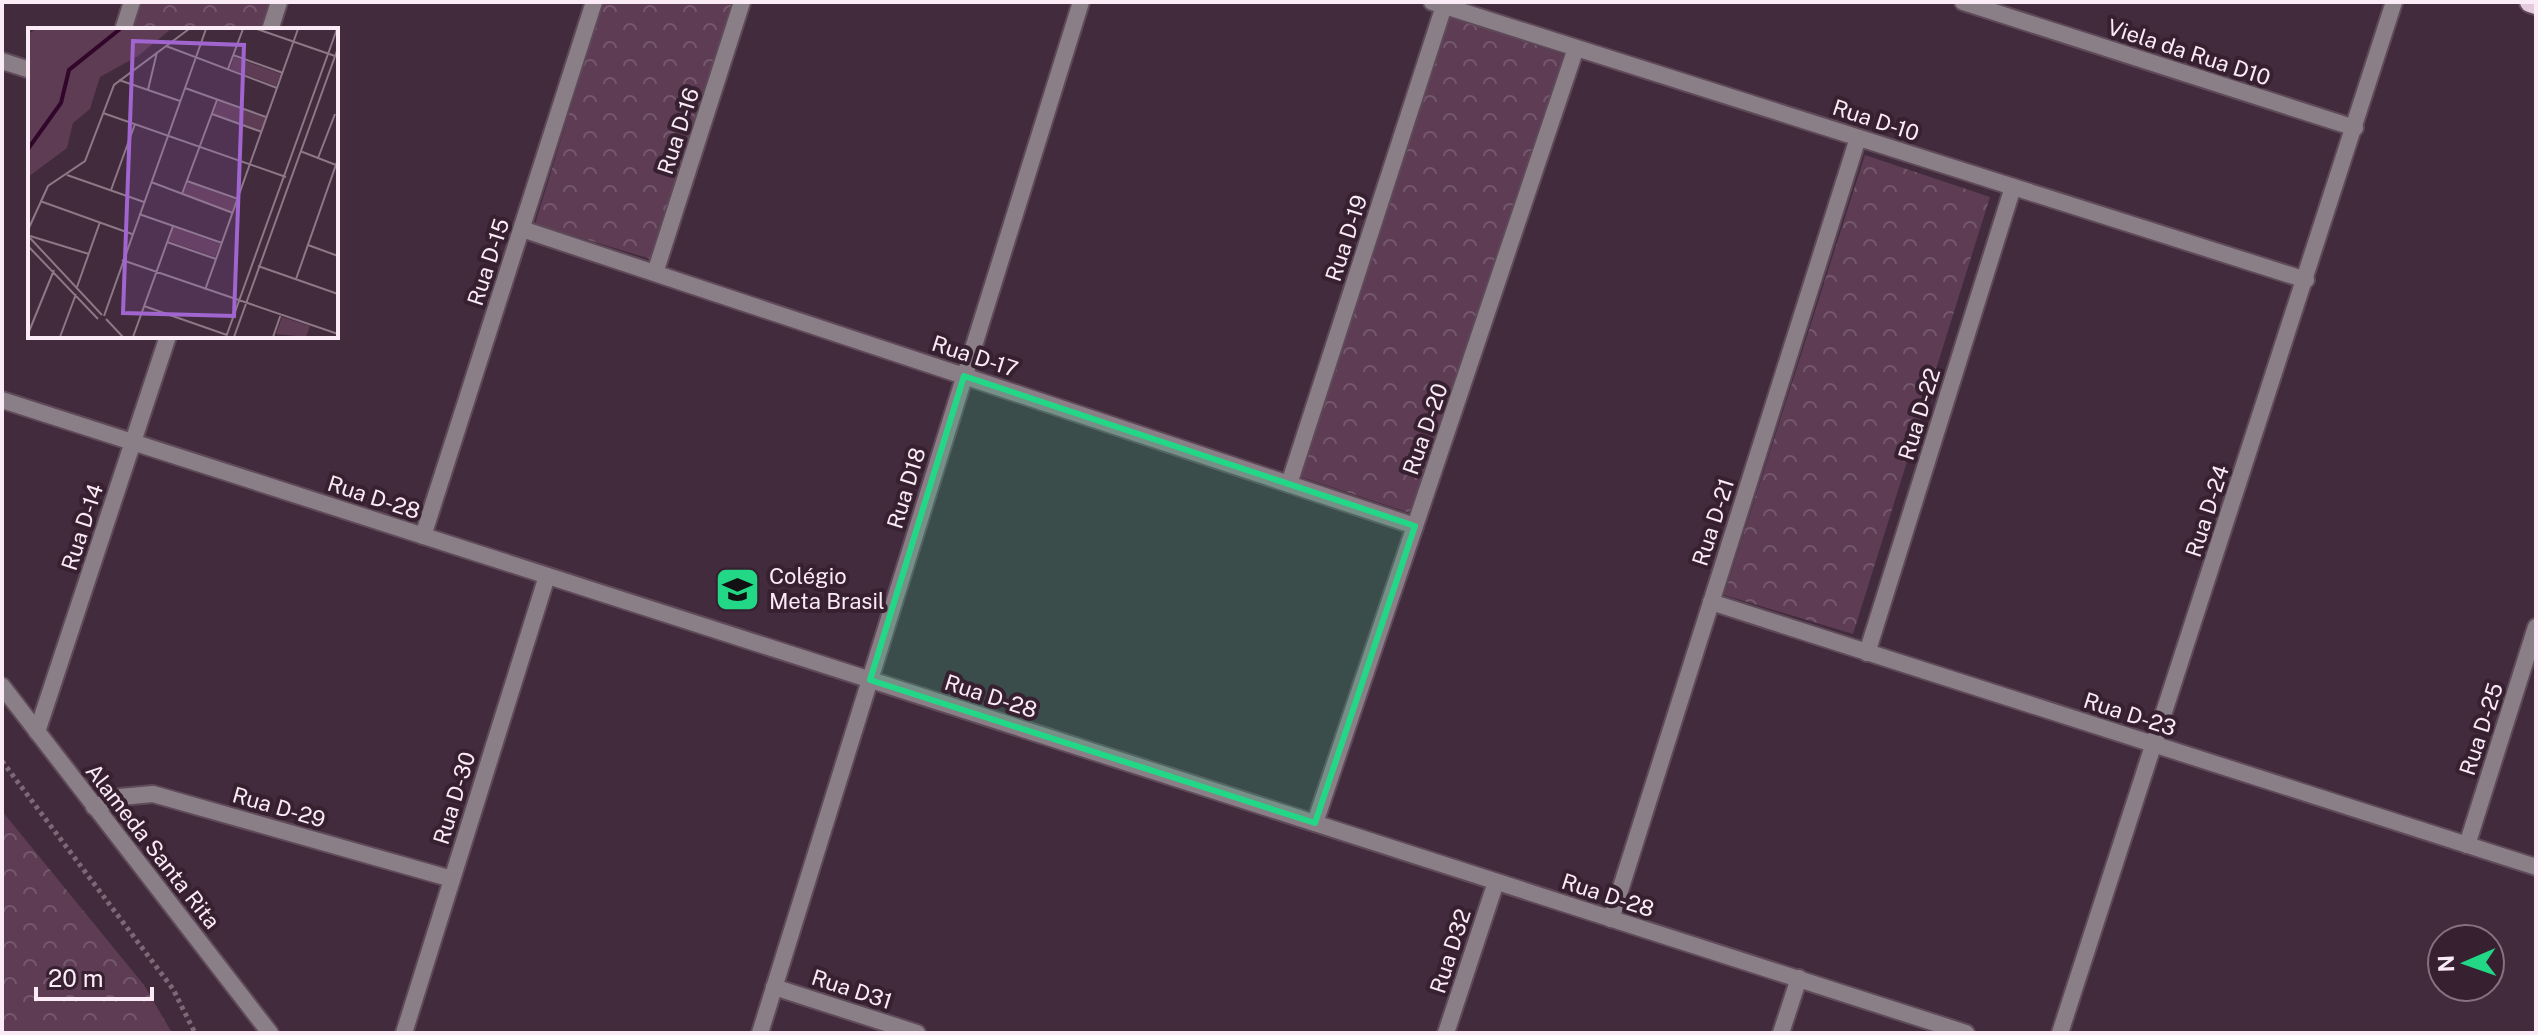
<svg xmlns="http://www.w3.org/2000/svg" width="2538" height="1035" font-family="'Public Sans',sans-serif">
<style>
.forest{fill:url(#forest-crowns)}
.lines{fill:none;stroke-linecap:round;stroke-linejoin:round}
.service-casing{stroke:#5f4a5a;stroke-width:20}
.minor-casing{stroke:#5f4a5a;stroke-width:20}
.primary-casing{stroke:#5f4a5a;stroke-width:24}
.path{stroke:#7d6878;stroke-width:5;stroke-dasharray:4 4;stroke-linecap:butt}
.service{stroke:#8b7f87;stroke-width:16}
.minor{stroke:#8b7f87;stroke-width:16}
.primary{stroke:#e4cadc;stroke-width:20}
.marked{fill:#22d887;fill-opacity:0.2;stroke:#22d887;stroke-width:6;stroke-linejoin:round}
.labels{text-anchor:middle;stroke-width:8;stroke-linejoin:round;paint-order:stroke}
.street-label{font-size:22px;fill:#faebf6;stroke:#372131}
.poi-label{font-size:22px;fill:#faebf6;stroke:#372131;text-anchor:start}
.inset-river{fill:none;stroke:#32062a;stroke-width:4}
.inset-road{fill:none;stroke:#8c7886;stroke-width:2}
.view{fill:#a165d0;fill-opacity:0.15;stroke:#a165d0;stroke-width:4}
.inset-edge{fill:none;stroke:#faebf6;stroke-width:4}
</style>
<defs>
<pattern id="forest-crowns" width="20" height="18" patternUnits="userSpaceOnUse" patternTransform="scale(2)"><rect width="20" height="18" fill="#5d3c54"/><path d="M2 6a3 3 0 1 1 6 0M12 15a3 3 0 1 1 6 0" fill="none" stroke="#75586d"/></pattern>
</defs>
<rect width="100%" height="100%" fill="#422b3c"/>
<g class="forest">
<polygon points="139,2 272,2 263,30 130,30"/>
<polygon points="603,2 736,2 654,260 535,224"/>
<polygon points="1450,17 1568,56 1410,513 1298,476"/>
<polygon points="1865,155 1990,197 1853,634 1724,595"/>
<polygon points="2,811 144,985 172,1033 2,1033"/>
</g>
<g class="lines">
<defs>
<polyline id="service" points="1963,2 2355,128"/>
<g id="minor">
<polyline points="1432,2 2306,280"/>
<polyline points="123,30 132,2"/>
<polyline points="270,30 279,2"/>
<polyline points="2,61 30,70"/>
<polyline points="522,229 1415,526"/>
<polyline points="655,273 742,2"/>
<polyline points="2,400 1966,1033"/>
<polyline points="1289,484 1444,6"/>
<polyline points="423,536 594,2"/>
<polyline points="1711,602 2536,867"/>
<polyline points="1867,653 2013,187"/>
<polyline points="2,686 270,1033"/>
<polyline points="37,732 168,336"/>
<polyline points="94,807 120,797 153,794 452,879"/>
<polyline points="1315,823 1576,48"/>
<polyline points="2467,845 2536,627"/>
<polyline points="1611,919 1858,138"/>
<polyline points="774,987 917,1033"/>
<polyline points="404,1033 547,576"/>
<polyline points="760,1033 1081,2"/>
<polyline points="1446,1033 1496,882"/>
<polyline points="1781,1033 1799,978"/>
<polyline points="2060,1033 2394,2"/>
</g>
<polyline id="primary" points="2530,2 2536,4"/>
</defs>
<use href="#service" class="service-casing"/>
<use href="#minor" class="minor-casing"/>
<use href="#primary" class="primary-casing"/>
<polyline class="path" points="2,761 173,989 195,1033"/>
<use href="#service" class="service"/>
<use href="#minor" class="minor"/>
<use href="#primary" class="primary"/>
</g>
<path class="marked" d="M964,376L1415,526L1315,823L870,680Z"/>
<defs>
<symbol id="school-square" viewBox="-11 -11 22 22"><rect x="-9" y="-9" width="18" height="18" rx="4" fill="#22d887" stroke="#372131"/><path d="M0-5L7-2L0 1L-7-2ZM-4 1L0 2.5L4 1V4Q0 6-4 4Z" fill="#111"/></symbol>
</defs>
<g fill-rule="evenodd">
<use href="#school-square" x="712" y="564" width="51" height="51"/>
</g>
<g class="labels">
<g class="street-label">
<text transform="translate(2189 52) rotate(18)" y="8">Viela da Rua D10</text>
<text transform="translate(1876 120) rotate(18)" y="8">Rua D-10</text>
<text transform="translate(678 131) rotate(-72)" y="8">Rua D-16</text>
<text transform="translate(1346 238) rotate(-72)" y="8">Rua D-19</text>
<text transform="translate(488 262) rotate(-72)" y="8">Rua D-15</text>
<text transform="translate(975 356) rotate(18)" y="8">Rua D-17</text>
<text transform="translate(1919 414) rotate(-73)" y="8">Rua D-22</text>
<text transform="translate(1425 429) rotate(-71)" y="8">Rua D-20</text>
<text transform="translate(906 488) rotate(-73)" y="8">Rua D18</text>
<text transform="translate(374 497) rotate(18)" y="8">Rua D-28</text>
<text transform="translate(2207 511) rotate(-72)" y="8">Rua D-24</text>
<text transform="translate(1713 522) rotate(-72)" y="8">Rua D-21</text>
<text transform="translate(82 527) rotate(-72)" y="8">Rua D-14</text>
<text transform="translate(991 696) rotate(18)" y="8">Rua D-28</text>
<text transform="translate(2130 714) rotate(18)" y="8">Rua D-23</text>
<text transform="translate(2481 729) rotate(-72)" y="8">Rua D-25</text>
<text transform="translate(454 798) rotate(-73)" y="8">Rua D-30</text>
<text transform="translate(279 807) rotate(16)" y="8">Rua D-29</text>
<text transform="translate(153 846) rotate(52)" y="8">Alameda Santa Rita</text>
<text transform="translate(1608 895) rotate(18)" y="8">Rua D-28</text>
<text transform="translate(1450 951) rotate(-72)" y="8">Rua D32</text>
<text transform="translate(852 989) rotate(18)" y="8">Rua D31</text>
</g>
<g class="poi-label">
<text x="769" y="584">Colégio<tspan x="769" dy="25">Meta Brasil</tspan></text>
</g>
</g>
<g transform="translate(28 28)">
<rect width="310" height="310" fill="#422b3c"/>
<path d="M8,1H143L110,28L72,49L62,81L45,95L39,120L0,149V6ZM206,29L253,46L248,58L202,41ZM190,73L238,90L233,103L185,86ZM160,154L208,172L204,184L155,166ZM145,199L192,216L187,229L141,213ZM254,289L282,298L278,309L248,306Z" fill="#5d3c54"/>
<path class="inset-river" d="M0,121L33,75L41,42L92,1"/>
<path class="inset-road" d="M229,1L307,28M138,18L249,60M205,27L255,45M200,41L215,1M91,52L152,73M157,60L238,89M120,62L129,24M75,85L258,149M184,86L234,104M272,123L308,137M290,130L307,86M39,147L116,174M159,153L210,171M123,154L205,185M83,162L107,96M154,166L189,72M12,173L104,206M111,186L194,215M0,202L20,158L57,133L86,57L161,1M2,208L61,226M2,210L74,287M139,214L188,231M280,217L310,228M0,218L70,291M94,232L310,306M230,238L310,266M268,251L310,131M49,259L72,194M177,262L270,1M116,278L199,307M76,288L178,1M78,291L95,309M0,306L26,242M32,309L48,266M105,309L145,198M198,309L309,1M206,309L310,20M245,309L253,286"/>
<path class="view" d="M105,13L216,17L206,288L95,285Z"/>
<rect width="310" height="310" class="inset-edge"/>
</g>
<rect width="2538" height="1035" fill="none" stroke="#faebf6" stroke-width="8"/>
<g transform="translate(2466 963) rotate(268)"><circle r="38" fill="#372131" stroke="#857280" stroke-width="2"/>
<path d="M0-6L14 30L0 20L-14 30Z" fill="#22d887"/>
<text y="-12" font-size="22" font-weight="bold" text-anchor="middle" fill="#faebf6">N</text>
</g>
<path d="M36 987v12h116v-12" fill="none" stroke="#faebf6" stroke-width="4"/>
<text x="48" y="987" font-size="24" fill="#faebf6" stroke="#372131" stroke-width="6" paint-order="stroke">20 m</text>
</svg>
